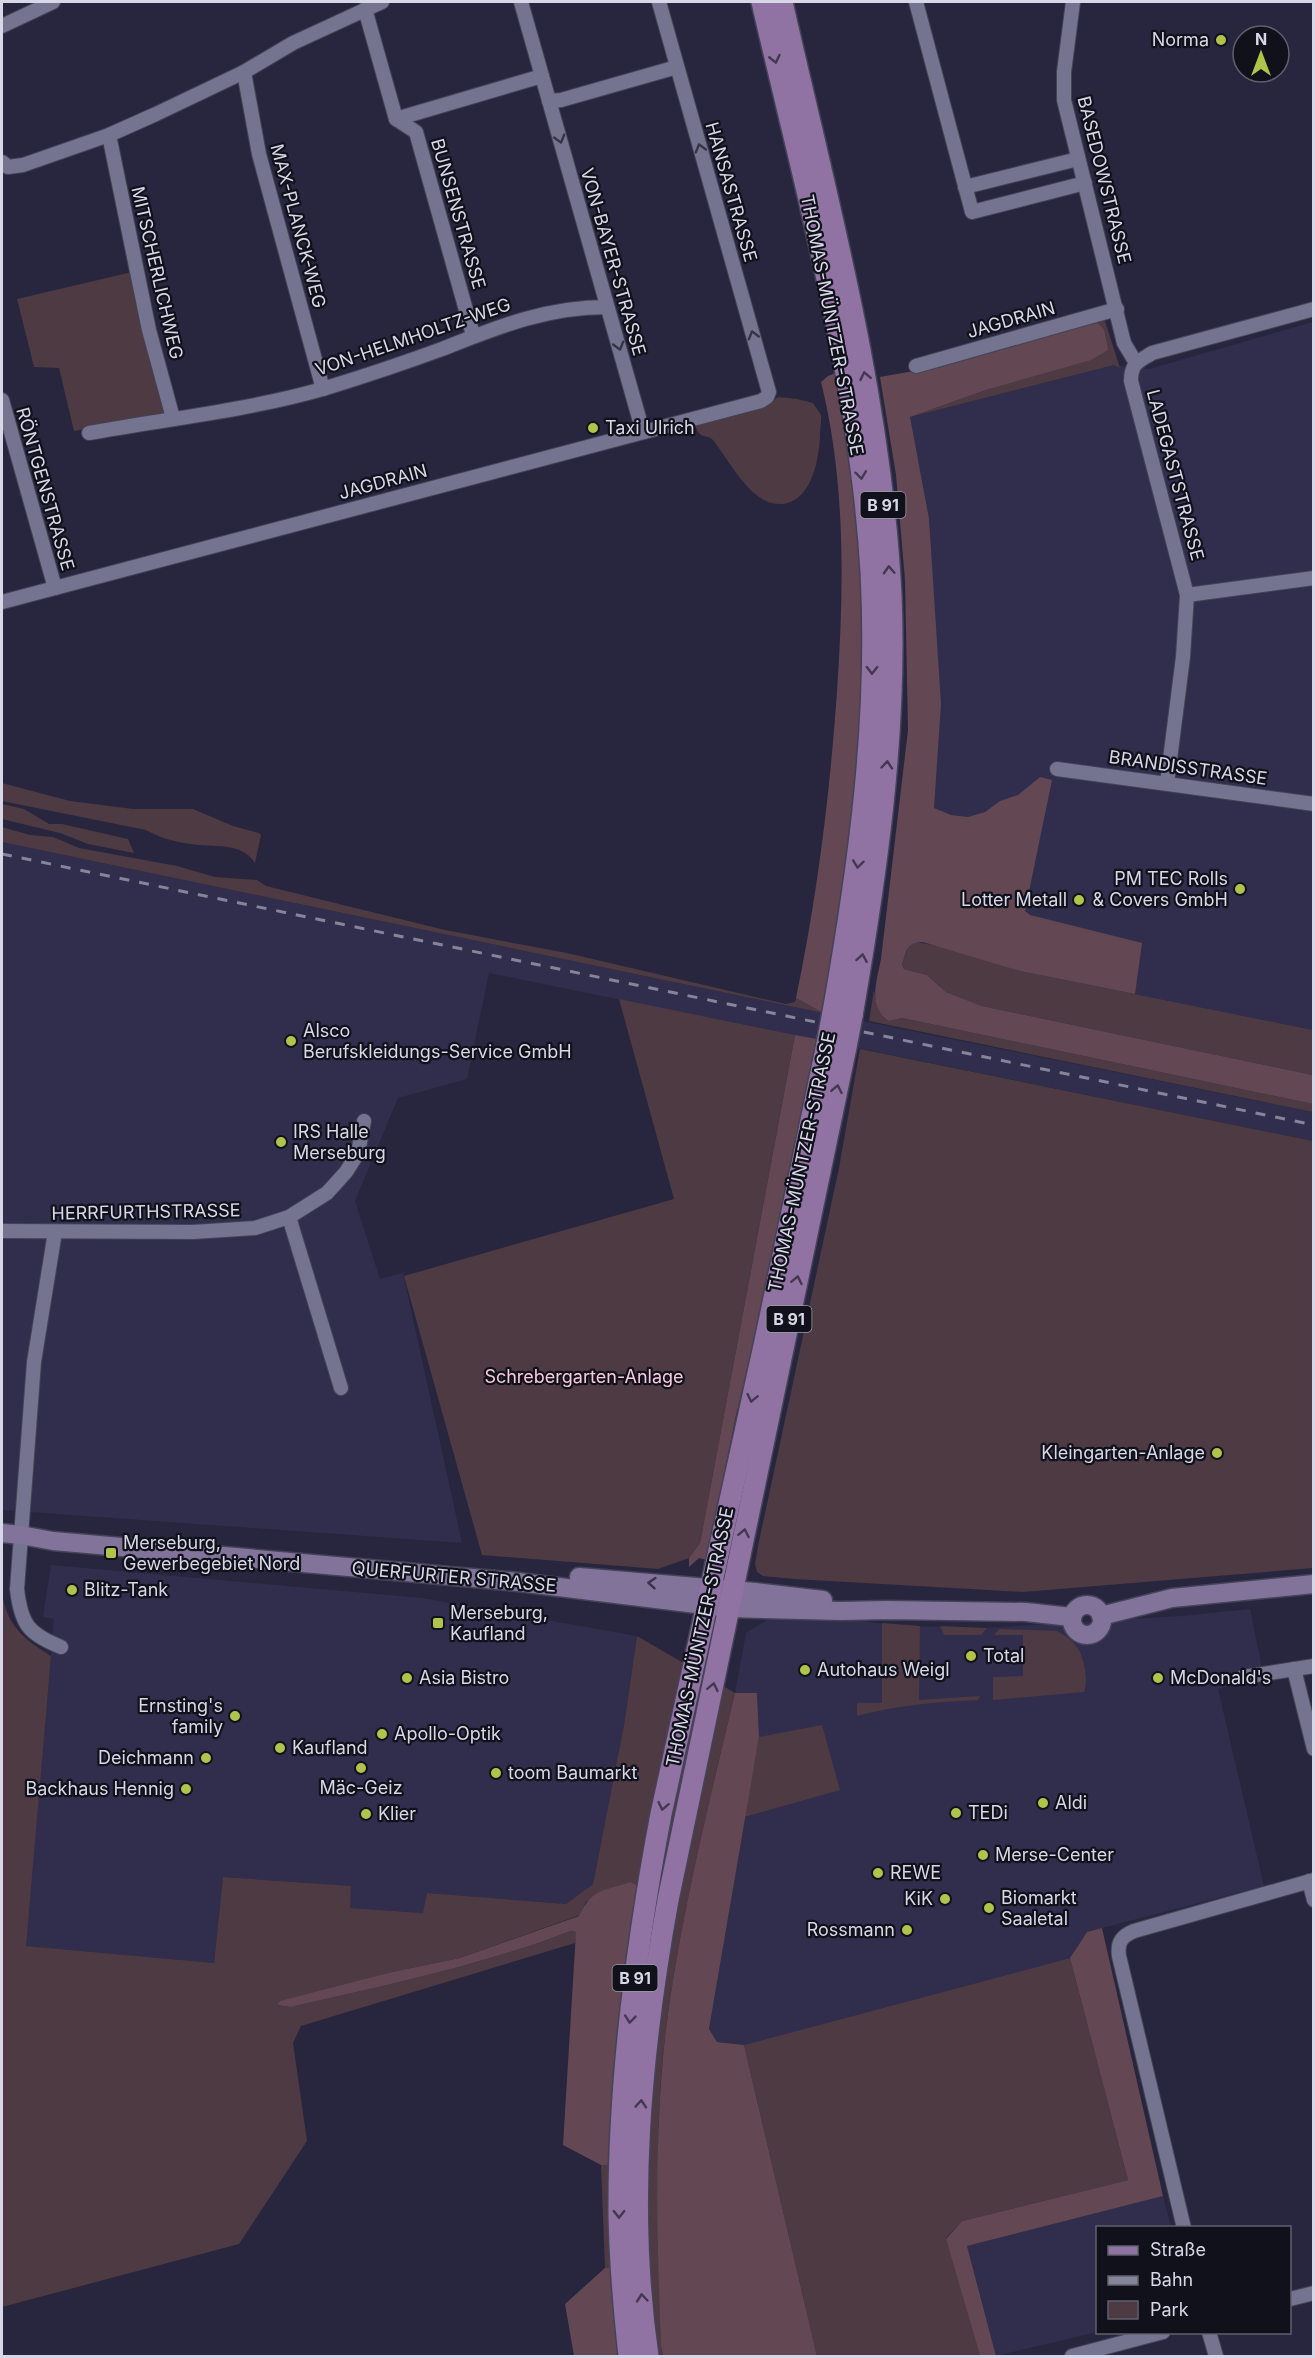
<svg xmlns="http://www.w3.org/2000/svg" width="1315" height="2358" font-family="Inter,sans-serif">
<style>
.built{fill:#302e4c}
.green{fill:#4e3a42}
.forest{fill:#634753}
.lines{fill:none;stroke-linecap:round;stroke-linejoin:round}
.minor-casing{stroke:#444357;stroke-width:16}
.secondary-casing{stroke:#444357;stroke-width:21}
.primary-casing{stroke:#444357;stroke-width:24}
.minor{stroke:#747490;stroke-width:14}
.secondary{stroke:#82739a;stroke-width:18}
.primary{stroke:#9073a3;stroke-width:21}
.rail{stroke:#858599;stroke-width:3;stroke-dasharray:10 10;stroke-linecap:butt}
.primary-bridge-casing{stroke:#444357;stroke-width:24;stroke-linecap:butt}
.primary-bridge{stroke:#9073a3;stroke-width:21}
.oneway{stroke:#443851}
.oneway2{stroke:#343444}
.oneway3{stroke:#393347}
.poi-dot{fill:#b2c34c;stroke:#11111b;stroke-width:2}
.labels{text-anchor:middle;stroke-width:4.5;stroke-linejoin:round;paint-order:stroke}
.shield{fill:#11111b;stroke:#9c9caa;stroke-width:1.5}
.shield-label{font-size:16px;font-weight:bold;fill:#d7d7e7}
.poi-label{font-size:18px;fill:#d7d7e7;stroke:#11111b;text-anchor:start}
.street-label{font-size:18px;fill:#d7d7e7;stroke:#11111b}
.park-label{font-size:18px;fill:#f8c9dc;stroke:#11111b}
</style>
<rect width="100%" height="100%" fill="#27263e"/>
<g class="built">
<polygon points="1313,322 1313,1030 1139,995 916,954 910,417 1114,365 1149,369"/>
<polygon points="2,842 823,1013 1313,1112 1313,1141 489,973 467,1079 398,1098 355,1201 380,1279 403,1273 462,1543 2,1510"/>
<polygon points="51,1565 422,1598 637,1636 624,1725 593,1884 566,1904 427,1893 424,1913 350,1908 350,1886 223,1877 214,1963 25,1946 54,1619 43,1617"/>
<polygon points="1250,1609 1264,1678 1218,1689 1264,1886 1087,1932 1070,1958 744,2045 717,2042 709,2029 759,1737 757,1693 735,1693 746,1633 770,1618 853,1620 901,1626 985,1628 1182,1616"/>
<polygon points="1163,2196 1171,2227 1098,2228 1097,2332 996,2356 967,2246"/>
</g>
<g class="green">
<polygon points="132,272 168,416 74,431 59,368 34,367 17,299"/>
<polygon points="1101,320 1105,321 1120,368 1114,365 910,417 989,389 1104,329 1097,322"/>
<path d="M778,397L797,399L813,403C815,407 819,411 821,415C822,420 820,428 820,433C820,459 810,512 772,503C748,498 728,459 713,440C709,436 705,437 701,435C698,433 695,426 694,423L765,407Z"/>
<path d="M2,783L70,801L133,809H193L233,826L259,833L261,835L255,863C241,841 214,848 191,844C175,842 160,838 146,830L2,801Z"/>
<polygon points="2,804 24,809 49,824 62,824 128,839 134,853 88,844 60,833 2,819"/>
<polygon points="2,827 30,835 53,837 79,848 177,866 215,877 257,880 266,886 445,930 567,953 786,1004 795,1002 796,998 823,1013 2,842"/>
<polygon points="914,942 944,947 1020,971 1313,1030 1313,1075 982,1006 946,992 927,975 904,969 902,965 909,945"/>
<polygon points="874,990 877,1005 889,1021 902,1018 1313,1104 1313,1112 869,1021"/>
<polygon points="619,999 795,1035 700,1543 689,1558 658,1569 482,1555 404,1276 674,1199"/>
<polygon points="860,1049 1313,1141 1313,1568 1023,1592 794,1579 763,1576 757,1572 755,1564 758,1546 839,1168"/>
<path d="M2,1593C7,1626 24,1639 51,1656L26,1946L214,1963L223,1877L351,1886L350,1908L423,1913L427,1893L566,1904L593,1884L624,1725L637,1636L735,1693C708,1807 679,1921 665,2037C653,2139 660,2244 661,2346L663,2356H620L611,2268H605L601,2165H611L630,1883L586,1902L580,1915L460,1958L392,1972L277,2005L291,2007C387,1985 479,1966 571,1931L577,1932L575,1943L301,2026L293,2043L307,2141L239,2244L2,2307Z"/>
<path d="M882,1623L920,1626L919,1700L980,1696L978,1700C936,1702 897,1705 857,1716V1703H882Z"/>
<polygon points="940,1626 985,1628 987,1628 981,1635 944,1635"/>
<path d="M999,1629L1057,1631C1064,1635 1071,1639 1076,1646C1084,1655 1089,1681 1084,1692L993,1700V1677L1023,1676V1635H994Z"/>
<polygon points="822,1725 840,1790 744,1817 759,1737"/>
<polygon points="1070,1958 1128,2180 962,2221 946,2238 980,2356 817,2356 744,2045"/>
</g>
<g class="forest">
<path d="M1097,322L1104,329L1108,350L1091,360L989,389L910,417L929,519L941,704L934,808L951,815L968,817L985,812L1000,801L1018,795L1040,777L1052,780L1025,911L1030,915L1142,943L1135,994L1020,971L923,942C906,942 907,951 902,965L904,969L927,975L946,992L982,1006L1313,1075V1104L902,1018L889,1021C867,1007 877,980 881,959L908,730L905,580L896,475L880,377L919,370Z"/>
<path d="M838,372L850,442L865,593L861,797L823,1013L796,998C817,897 830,794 837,691C844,589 846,482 821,382L828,376Z"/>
<polygon points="795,1035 817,1039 768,1292 736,1415 707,1560 699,1558 689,1567 689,1558 700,1543"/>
<path d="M735,1693H757L759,1737L709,2029L717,2042L744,2045L817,2356H663L661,2346C657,2243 654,2139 665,2037C679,1921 708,1807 735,1693Z"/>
<path d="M630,1882L639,1886L611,2165H601L563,2145L576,1932L571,1931C479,1966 387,1985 291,2007L277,2005L280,2001L392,1972L460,1958L579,1916C593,1887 603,1892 630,1882Z"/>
<polygon points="1102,1928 1163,2196 967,2246 996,2356 980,2356 946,2239 962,2221 1128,2180 1070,1958 1087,1932"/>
<polygon points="605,2268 611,2268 620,2356 574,2356 565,2304"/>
</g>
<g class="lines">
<defs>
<g id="minor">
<polyline points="521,2 643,432"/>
<polyline points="916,2 972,212 1085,183"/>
<polyline points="1073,2 1064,72 1064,100 1124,343 1136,363"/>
<polyline points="365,9 396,119 416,132 473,335"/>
<polyline points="2,26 53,2"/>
<polyline points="244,72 259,154 323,389"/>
<polyline points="549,101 561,100 677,67"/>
<polyline points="396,119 542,76"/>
<polyline points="109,135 149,330 173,418"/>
<polyline points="2,162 8,167 23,165 109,135 156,114 244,72 293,43 382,2"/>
<polyline points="965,187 1078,159"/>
<polyline points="916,366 1117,309"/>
<polyline points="2,400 55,588"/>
<path d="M89,433C166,419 251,410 326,388C365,376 404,363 442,349C498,327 546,307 607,307"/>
<polyline points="1187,595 1314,578"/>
<polyline points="2,602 761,401 767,397 769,392 659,2"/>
<polyline points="1057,769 1314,804"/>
<path d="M1167,783L1183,657L1187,595L1131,381C1131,363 1138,362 1152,353L1314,309"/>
<polyline points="289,1217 341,1388"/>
<polyline points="2,1231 193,1232 255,1228 289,1217 327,1193 346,1172 358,1153 364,1121"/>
<path d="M55,1232L34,1362L17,1589C21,1625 29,1634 61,1647"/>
<polyline points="1294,1669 1314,1749"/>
<polyline points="1243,1677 1314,1666"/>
<polyline points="1309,1881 1314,1900"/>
<path d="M1184,2228L1119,1956C1117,1942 1122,1936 1134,1931L1314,1880"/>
<polyline points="1290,2299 1314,2293"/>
<polyline points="1209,2332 1216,2356"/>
<polyline points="1072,2356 1163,2332"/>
</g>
<g id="secondary">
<polyline points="2,1533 21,1535 53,1541 518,1582 729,1608 841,1611 887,1610 1026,1612 1071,1617"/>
<polyline points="579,1577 755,1592 823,1600"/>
<circle cx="1087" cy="1620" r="15"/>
<polyline points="1101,1616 1172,1598 1314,1584"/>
</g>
<g id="primary">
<path d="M762,2C805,188 860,381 871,572C879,720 859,866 833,1012"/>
<path d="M782,2C826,196 881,394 891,595C897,736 876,877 852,1016"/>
<path d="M629,2356C624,2310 620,2263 619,2216C618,2081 636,1946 661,1814L765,1341L827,1044"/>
<path d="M648,2356C626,2205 641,2050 668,1900L846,1047"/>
</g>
</defs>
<use href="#minor" class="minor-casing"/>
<use href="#secondary" class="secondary-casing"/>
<use href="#primary" class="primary-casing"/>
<use href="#minor" class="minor"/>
<use href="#secondary" class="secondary"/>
<use href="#primary" class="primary"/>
<polyline class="rail" points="2,854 1314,1125"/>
<defs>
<g id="primary-bridge">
<polyline points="827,1044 833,1012"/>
<polyline points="846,1047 852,1016"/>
</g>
</defs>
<use href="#primary-bridge" class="primary-bridge-casing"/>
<use href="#primary-bridge" class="primary-bridge"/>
</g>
<defs><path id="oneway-chevron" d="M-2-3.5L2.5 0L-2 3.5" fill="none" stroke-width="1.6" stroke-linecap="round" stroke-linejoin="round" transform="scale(1.5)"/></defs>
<g class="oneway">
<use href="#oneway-chevron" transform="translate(775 59) rotate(77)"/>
<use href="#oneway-chevron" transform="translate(865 376) rotate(-101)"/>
<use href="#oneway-chevron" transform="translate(861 475) rotate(83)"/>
<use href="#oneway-chevron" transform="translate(889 570) rotate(-93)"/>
<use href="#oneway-chevron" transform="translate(872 670) rotate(91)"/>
<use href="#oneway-chevron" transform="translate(887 765) rotate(-85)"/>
<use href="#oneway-chevron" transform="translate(858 864) rotate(97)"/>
<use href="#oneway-chevron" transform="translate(862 958) rotate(-80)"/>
<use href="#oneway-chevron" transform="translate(837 1089) rotate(-79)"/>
<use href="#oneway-chevron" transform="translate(797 1280) rotate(-78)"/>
<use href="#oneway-chevron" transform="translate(752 1398) rotate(102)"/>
<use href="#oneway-chevron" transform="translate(744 1533) rotate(-79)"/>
<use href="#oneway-chevron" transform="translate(713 1687) rotate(-78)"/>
<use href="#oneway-chevron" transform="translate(663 1806) rotate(102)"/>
<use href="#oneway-chevron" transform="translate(630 2019) rotate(96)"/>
<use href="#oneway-chevron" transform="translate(641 2104) rotate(-86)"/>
<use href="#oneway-chevron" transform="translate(619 2214) rotate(90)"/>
<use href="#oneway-chevron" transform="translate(642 2298) rotate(-95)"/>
</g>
<g class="oneway2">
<use href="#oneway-chevron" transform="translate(560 139) rotate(74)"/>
<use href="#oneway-chevron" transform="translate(700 148) rotate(-106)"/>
<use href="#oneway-chevron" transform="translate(753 335) rotate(-106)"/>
<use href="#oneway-chevron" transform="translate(619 346) rotate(74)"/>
</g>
<use class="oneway3" href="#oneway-chevron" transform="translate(652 1583) rotate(-175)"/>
<g class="poi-dot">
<circle cx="1221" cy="40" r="6"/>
<circle cx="593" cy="428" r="6"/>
<circle cx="1240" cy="889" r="6"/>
<circle cx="1079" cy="900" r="6"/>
<circle cx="291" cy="1041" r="6"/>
<circle cx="281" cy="1142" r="6"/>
<circle cx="1217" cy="1453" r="6"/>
<rect x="105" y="1547" width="12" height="12" rx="3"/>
<circle cx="72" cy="1590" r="6"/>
<rect x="432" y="1617" width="12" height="12" rx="3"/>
<circle cx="971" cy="1656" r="6"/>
<circle cx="805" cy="1670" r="6"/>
<circle cx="407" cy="1678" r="6"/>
<circle cx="1158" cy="1678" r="6"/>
<circle cx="235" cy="1716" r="6"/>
<circle cx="382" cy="1734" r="6"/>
<circle cx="280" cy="1748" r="6"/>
<circle cx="206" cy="1758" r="6"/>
<circle cx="361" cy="1768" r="6"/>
<circle cx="496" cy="1773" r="6"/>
<circle cx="186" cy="1789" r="6"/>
<circle cx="1043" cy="1803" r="6"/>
<circle cx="956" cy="1813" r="6"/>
<circle cx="366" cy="1814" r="6"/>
<circle cx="983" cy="1855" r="6"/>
<circle cx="878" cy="1873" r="6"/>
<circle cx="945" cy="1899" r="6"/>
<circle cx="989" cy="1908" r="6"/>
<circle cx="907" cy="1930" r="6"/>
</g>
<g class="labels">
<g class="shield">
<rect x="860.5" y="492" width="45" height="26" rx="4.5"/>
<rect x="766.5" y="1306" width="45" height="26" rx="4.5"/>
<rect x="612.5" y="1965" width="45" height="26" rx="4.5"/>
</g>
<g class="shield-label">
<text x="883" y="511">B 91</text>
<text x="789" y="1325">B 91</text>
<text x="635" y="1984">B 91</text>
</g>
<g class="poi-label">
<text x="1209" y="46" text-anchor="end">Norma</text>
<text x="605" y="434">Taxi Ulrich</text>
<text x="1228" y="885" text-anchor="end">PM TEC Rolls<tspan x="1228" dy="21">&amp; Covers GmbH</tspan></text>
<text x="1067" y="906" text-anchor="end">Lotter Metall</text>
<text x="303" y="1037">Alsco<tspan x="303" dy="21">Berufskleidungs-Service GmbH</tspan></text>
<text x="293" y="1138">IRS Halle<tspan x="293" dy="21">Merseburg</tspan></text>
<text x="1205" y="1459" text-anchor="end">Kleingarten-Anlage</text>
<text x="123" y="1549">Merseburg,<tspan x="123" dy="21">Gewerbegebiet Nord</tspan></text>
<text x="84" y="1596">Blitz-Tank</text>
<text x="450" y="1619">Merseburg,<tspan x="450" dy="21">Kaufland</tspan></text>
<text x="983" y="1662">Total</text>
<text x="817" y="1676">Autohaus Weigl</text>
<text x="419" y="1684">Asia Bistro</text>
<text x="1170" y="1684">McDonald's</text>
<text x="223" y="1712" text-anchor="end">Ernsting's<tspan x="223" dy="21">family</tspan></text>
<text x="394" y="1740">Apollo-Optik</text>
<text x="292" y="1754">Kaufland</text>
<text x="194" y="1764" text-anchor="end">Deichmann</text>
<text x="508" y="1779">toom Baumarkt</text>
<text x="361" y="1794" text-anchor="middle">Mäc-Geiz</text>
<text x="174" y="1795" text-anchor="end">Backhaus Hennig</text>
<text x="1055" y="1809">Aldi</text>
<text x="968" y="1819">TEDi</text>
<text x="378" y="1820">Klier</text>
<text x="995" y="1861">Merse-Center</text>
<text x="890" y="1879">REWE</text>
<text x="1001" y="1904">Biomarkt<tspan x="1001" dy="21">Saaletal</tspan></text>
<text x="933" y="1905" text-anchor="end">KiK</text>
<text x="895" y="1936" text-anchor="end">Rossmann</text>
</g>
<g class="street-label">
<text transform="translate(1104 180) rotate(76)" y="6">BASEDOWSTRASSE</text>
<text transform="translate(731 192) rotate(74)" y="6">HANSASTRASSE</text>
<text transform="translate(458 214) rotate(74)" y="6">BUNSENSTRASSE</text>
<text transform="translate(298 226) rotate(75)" y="6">MAX-PLANCK-WEG</text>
<text transform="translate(613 262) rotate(74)" y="6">VON-BAYER-STRASSE</text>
<text transform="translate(157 273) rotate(77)" y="6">MITSCHERLICHWEG</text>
<text transform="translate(1011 320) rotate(-16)" y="6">JAGDRAIN</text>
<text transform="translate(832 325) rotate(79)" y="6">THOMAS-MÜNTZER-STRASSE</text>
<text transform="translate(413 337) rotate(-19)" y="6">VON-HELMHOLTZ-WEG</text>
<text transform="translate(1175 475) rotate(75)" y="6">LADEGASTSTRASSE</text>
<text transform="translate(383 482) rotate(-15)" y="6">JAGDRAIN</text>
<text transform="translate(45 489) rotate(74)" y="6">RÖNTGENSTRASSE</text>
<text transform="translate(1188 768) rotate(8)" y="6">BRANDISSTRASSE</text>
<text transform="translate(802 1162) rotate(-78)" y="6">THOMAS-MÜNTZER-STRASSE</text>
<text transform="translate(146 1212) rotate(-1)" y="6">HERRFURTHSTRASSE</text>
<text transform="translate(454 1577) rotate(5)" y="6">QUERFURTER STRASSE</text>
<text transform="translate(700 1637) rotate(-78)" y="6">THOMAS-MÜNTZER-STRASSE</text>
</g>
<g class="park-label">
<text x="584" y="1383">Schrebergarten-Anlage</text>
</g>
</g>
<rect width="1315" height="2358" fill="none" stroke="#d7d7e7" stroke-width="6"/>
<rect x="1096" y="2226" width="195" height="108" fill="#11111b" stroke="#60606d" stroke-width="1.5"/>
<rect x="1108" y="2246" width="30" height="9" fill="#9073a3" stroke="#60606d" stroke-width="1.5"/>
<text x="1150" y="2256" font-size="18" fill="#d7d7e7">Straße</text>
<rect x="1108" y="2276" width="30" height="9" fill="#858599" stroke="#60606d" stroke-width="1.5"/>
<text x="1150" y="2286" font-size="18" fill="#d7d7e7">Bahn</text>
<rect x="1108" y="2301" width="30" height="18" fill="#4e3a42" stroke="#60606d" stroke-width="1.5"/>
<text x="1150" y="2316" font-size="18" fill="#d7d7e7">Park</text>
<g transform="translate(1261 54)"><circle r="28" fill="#11111b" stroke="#60606d" stroke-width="1.5"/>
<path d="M0-4.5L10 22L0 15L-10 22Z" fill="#b2c34c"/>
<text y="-9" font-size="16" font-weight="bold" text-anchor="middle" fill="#d7d7e7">N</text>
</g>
</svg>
